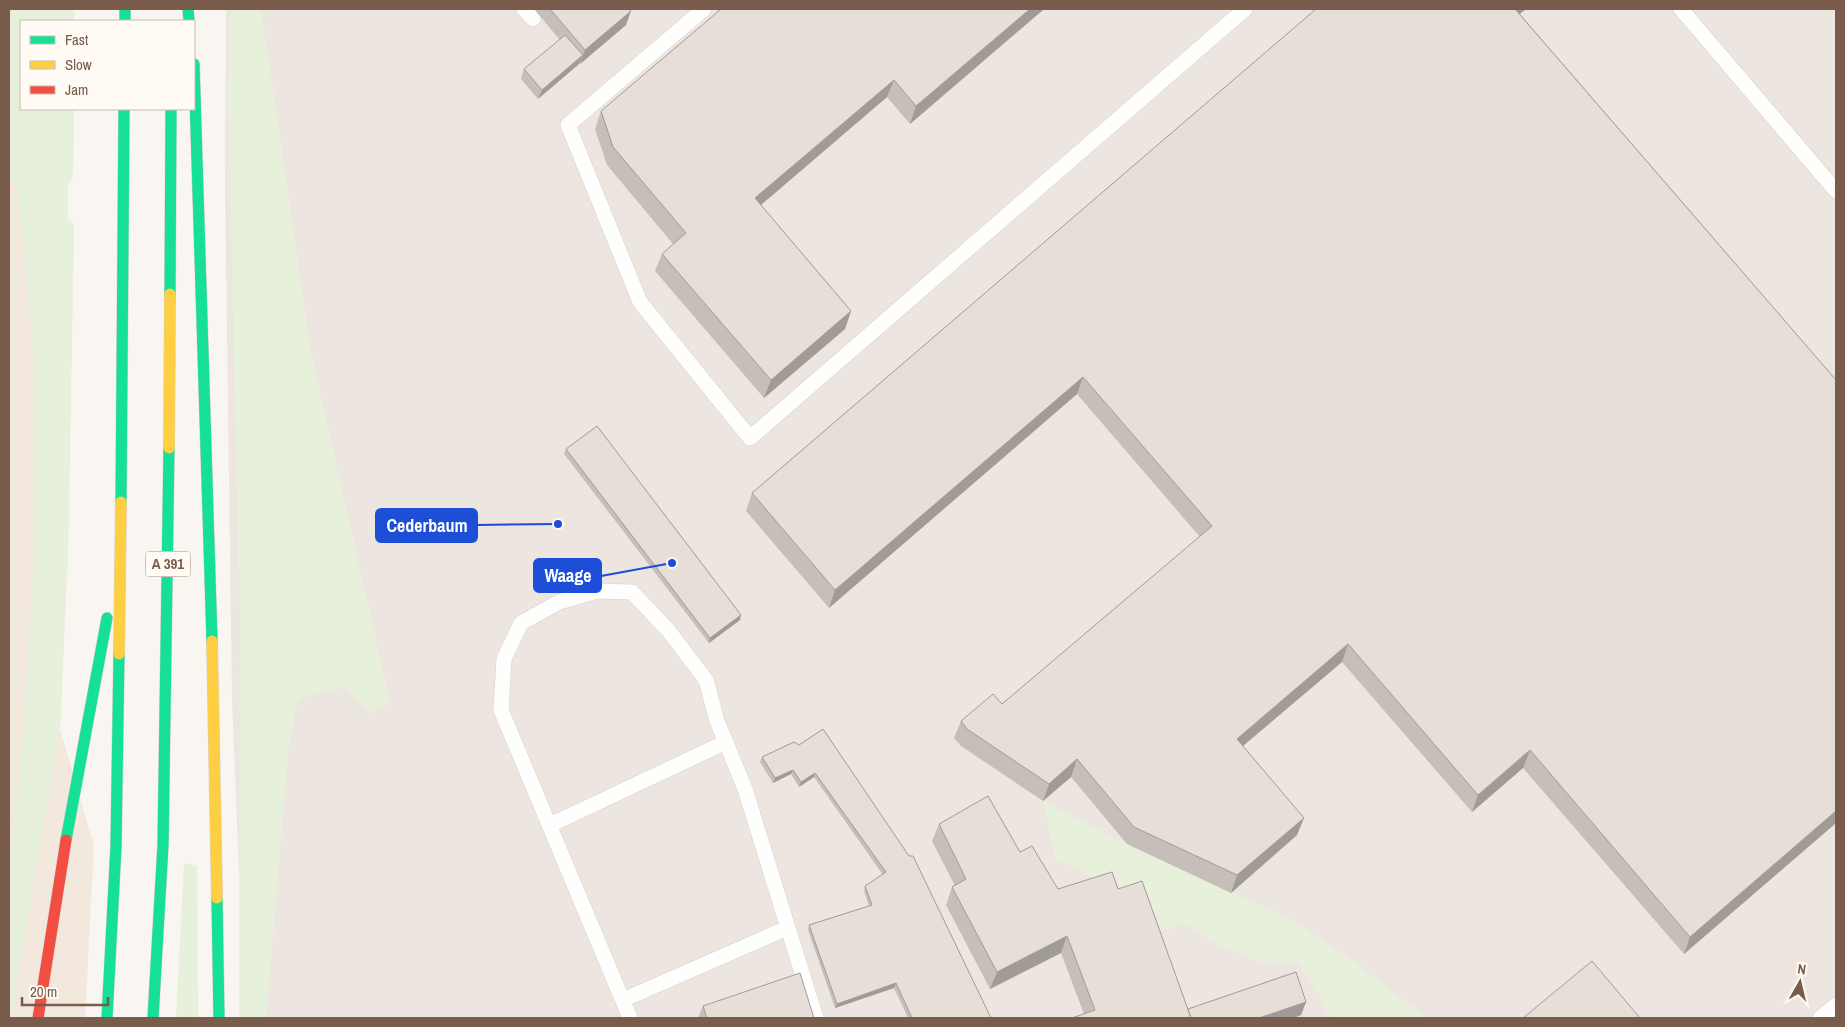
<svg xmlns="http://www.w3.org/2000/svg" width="1845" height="1027" font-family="'Archivo Narrow',sans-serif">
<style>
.residential{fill:#f2e8de}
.industrial{fill:#ede5e0}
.green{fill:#e7f0db}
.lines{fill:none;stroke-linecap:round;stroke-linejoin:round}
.lane-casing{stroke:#d7d1cb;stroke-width:16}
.fast-casing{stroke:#dad1cc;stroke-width:12}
.slow-casing{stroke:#dad1cc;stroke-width:12}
.jam-casing{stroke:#dad1cc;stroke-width:12}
.lane{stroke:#fefefd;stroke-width:15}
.fast{stroke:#16e098;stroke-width:11}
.slow{stroke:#ffcf43;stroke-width:11}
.jam{stroke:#f24e42;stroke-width:11}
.wall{fill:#c6bfb9}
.shaded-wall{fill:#a19b96}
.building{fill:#e6ded7;stroke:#a19b96}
.labels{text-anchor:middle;stroke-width:4;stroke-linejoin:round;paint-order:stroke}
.shield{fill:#fffaf3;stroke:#a28b7f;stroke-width:1}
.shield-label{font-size:15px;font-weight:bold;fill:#7a5c4d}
.leader{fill:none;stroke:#1d4ed8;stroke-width:2}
.callout-dot{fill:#1d4ed8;stroke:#fffaf3;stroke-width:2}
.callout{fill:#1d4ed8;stroke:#1d4ed8;stroke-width:2}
.callout-label{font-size:18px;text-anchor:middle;font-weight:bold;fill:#fff}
</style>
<rect width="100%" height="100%" fill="#f9f5f0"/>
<polygon class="residential" points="9,9 74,9 74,21 21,21 21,109 74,109 73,176 68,184 68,219 74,224 68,551 60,729 94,846 85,1018 9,1018"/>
<polygon class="industrial" points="226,9 1836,9 1836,1018 245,1018 232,700 225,186"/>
<g class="green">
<polygon points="9,9 74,9 74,21 21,21 21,109 73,109 73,176 68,184 68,219 74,224 68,551 60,729 11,1018 9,1018 9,866 22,747 34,564 33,351 17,182 9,182"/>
<polygon points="231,9 258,9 262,14 310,348 390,702 370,713 345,687 298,698 288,753 266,1018 239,1018 240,617 228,92"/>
<polygon points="1043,801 1127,844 1286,917 1345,955 1427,1018 1329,1018 1321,998 1298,963 1259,962 1224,948 1182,923 1149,938 1106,889 1086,872 1055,860"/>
<polygon points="184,863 197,866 198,1018 176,1018"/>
</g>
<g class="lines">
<defs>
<g id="lane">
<polyline points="524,9 533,19"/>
<polyline points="704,9 568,125 640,302 750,438 1245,9"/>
<polyline points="1681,9 1836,191"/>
<polyline points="550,825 726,742"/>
<polyline points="623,1000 787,928"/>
<polyline points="630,1018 501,710 504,659 521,623 559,602 597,591 632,592 668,630 706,680 717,721 745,789 816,1018"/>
<polyline points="1820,1018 1836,1005"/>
</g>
<g id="fast">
<polyline points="125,9 125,21"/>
<polyline points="188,9 189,21"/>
<polyline points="194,64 212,641"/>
<polyline points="170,294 171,109"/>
<polyline points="121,502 124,109"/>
<polyline points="66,840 107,618"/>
<polyline points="217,898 219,1018"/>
<polyline points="107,1018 116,846 119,654"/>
<polyline points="153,1018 163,845 169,448"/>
</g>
<g id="slow">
<polyline points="169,448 170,294"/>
<polyline points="212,641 217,898"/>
<polyline points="119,654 121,502"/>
</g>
<polyline id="jam" points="38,1018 66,840"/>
</defs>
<use href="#lane" class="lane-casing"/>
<use href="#fast" class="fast-casing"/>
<use href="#slow" class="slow-casing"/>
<use href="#jam" class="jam-casing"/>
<use href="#lane" class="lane"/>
<use href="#fast" class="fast"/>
<use href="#slow" class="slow"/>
<use href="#jam" class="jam"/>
</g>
<g class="wall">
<polygon points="534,9 628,9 626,25 580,64 580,63 538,99 521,79 524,69 560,40"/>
<polygon points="1044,9 910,124 887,97 761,205 851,311 845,329 764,398 655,271 662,254 673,244 607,165 595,129 601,111"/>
<polygon points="1316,9 1526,9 1520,14 1836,380 1836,823 1684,954 1523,768 1472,812 1342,662 1243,746 1297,835 1231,893 1127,844 1071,777 1043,801 961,746 954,738 961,721 1002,704 1200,537 1077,394 829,608 746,511 752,493"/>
<polygon points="566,449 740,620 709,643 564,454"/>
<polygon points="794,742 991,1018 908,1018 894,988 835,1008 808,930 809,925 869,906 864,891 865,886 883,875 814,777 799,787 791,774 773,783 760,762 762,757"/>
<polygon points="939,824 1020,852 1058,889 1118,889 1188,1009 1306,1002 1301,1015 1293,1018 1072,1018 1084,1014 1061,953 990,989 946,905 952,887 955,886 932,841"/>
<polygon points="703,1006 814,1018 698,1018"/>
</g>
<g class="shaded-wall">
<polygon points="1030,9 1044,9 910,124 916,106"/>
<polygon points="1513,9 1526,9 1507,24"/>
<polygon points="631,11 626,25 580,64 585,50"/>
<polygon points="583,55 579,64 538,99 542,90"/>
<polygon points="894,80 887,97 748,216 755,198"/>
<polygon points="851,311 845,329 764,398 771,380"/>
<polygon points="1083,377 1077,394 829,608 835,590"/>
<polygon points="741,615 740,620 709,643 710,638"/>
<polygon points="1348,644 1342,662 1231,756 1237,739"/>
<polygon points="1530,750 1523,768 1472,812 1478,795"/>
<polygon points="1077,759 1071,777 1043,801 1049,784"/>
<polygon points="793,770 791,774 773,783 775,778"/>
<polygon points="815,773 814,777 799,787 801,782"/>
<polygon points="1836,811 1836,823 1684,954 1690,937"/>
<polygon points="1304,818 1297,835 1231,893 1237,875"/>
<polygon points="1067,936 1061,953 990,989 997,972"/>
<polygon points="896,983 894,988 835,1008 837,1004"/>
<polygon points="1306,1002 1301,1015 1293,1018 1259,1018"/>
</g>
<g class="building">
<polygon points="550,9 628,9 631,11 585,50"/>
<polygon points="721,9 1030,9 916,106 894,80 755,198 851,311 771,380 662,254 686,233 613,147 601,111"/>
<polygon points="1316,9 1515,9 1836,380 1836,811 1690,937 1530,750 1478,795 1348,644 1237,739 1304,818 1237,875 1134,827 1077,759 1049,784 967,729 961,721 993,694 1002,704 1212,526 1083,377 835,590 752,493"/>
<polygon points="565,35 583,55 542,90 524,69"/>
<polygon points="597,426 741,615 710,638 566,449"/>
<polygon points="823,729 909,856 913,856 991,1018 912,1018 896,983 837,1004 809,925 872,905 865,886 886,872 815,773 801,782 793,770 775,778 762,757 794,742 799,745"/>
<polygon points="988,796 1020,852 1032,846 1058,889 1112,872 1118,889 1142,881 1191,1018 1072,1018 1095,1010 1067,936 997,972 952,887 966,879 939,824"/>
<polygon points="1592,961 1640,1018 1523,1018"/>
<polygon points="1296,972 1306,1002 1259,1018 1191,1018 1188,1009"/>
<polygon points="800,973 814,1018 707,1018 703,1006"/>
</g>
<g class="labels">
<rect class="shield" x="145.5" y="551.5" width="45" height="25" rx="4"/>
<g class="shield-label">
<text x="168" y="569">A 391</text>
</g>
</g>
<path class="leader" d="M558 524L477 525M672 563L601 576"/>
<g class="callout-dot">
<circle cx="558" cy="524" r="5"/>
<circle cx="672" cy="563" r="5"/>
</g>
<g class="callout">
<rect x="376" y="509" width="101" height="33" rx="5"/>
<rect x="534" y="559" width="67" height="33" rx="5"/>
</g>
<g class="callout-label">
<text x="427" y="532">Cederbaum</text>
<text x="568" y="582">Waage</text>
</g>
<rect width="1845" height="1027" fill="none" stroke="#7a5c4d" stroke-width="20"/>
<rect x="20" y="20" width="175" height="90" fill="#fffaf3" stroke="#cabbb1"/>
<rect x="30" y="36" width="25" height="8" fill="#16e098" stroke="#cabbb1"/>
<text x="65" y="45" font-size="15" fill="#7a5c4d">Fast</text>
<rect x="30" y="61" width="25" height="8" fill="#ffcf43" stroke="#cabbb1"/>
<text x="65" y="70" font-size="15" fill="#7a5c4d">Slow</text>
<rect x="30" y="86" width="25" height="8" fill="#f24e42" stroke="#cabbb1"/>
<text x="65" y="95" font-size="15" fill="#7a5c4d">Jam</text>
<g transform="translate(1800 982) rotate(8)" stroke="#fffaf3" stroke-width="4" paint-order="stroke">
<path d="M0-4L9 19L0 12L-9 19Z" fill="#7a5c4d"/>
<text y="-8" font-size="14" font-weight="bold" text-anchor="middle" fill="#7a5c4d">N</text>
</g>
<path d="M22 997v8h86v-8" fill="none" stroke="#7a5c4d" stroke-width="2.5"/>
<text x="30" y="997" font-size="15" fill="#7a5c4d" stroke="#fffaf3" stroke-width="4" paint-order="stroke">20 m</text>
</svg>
